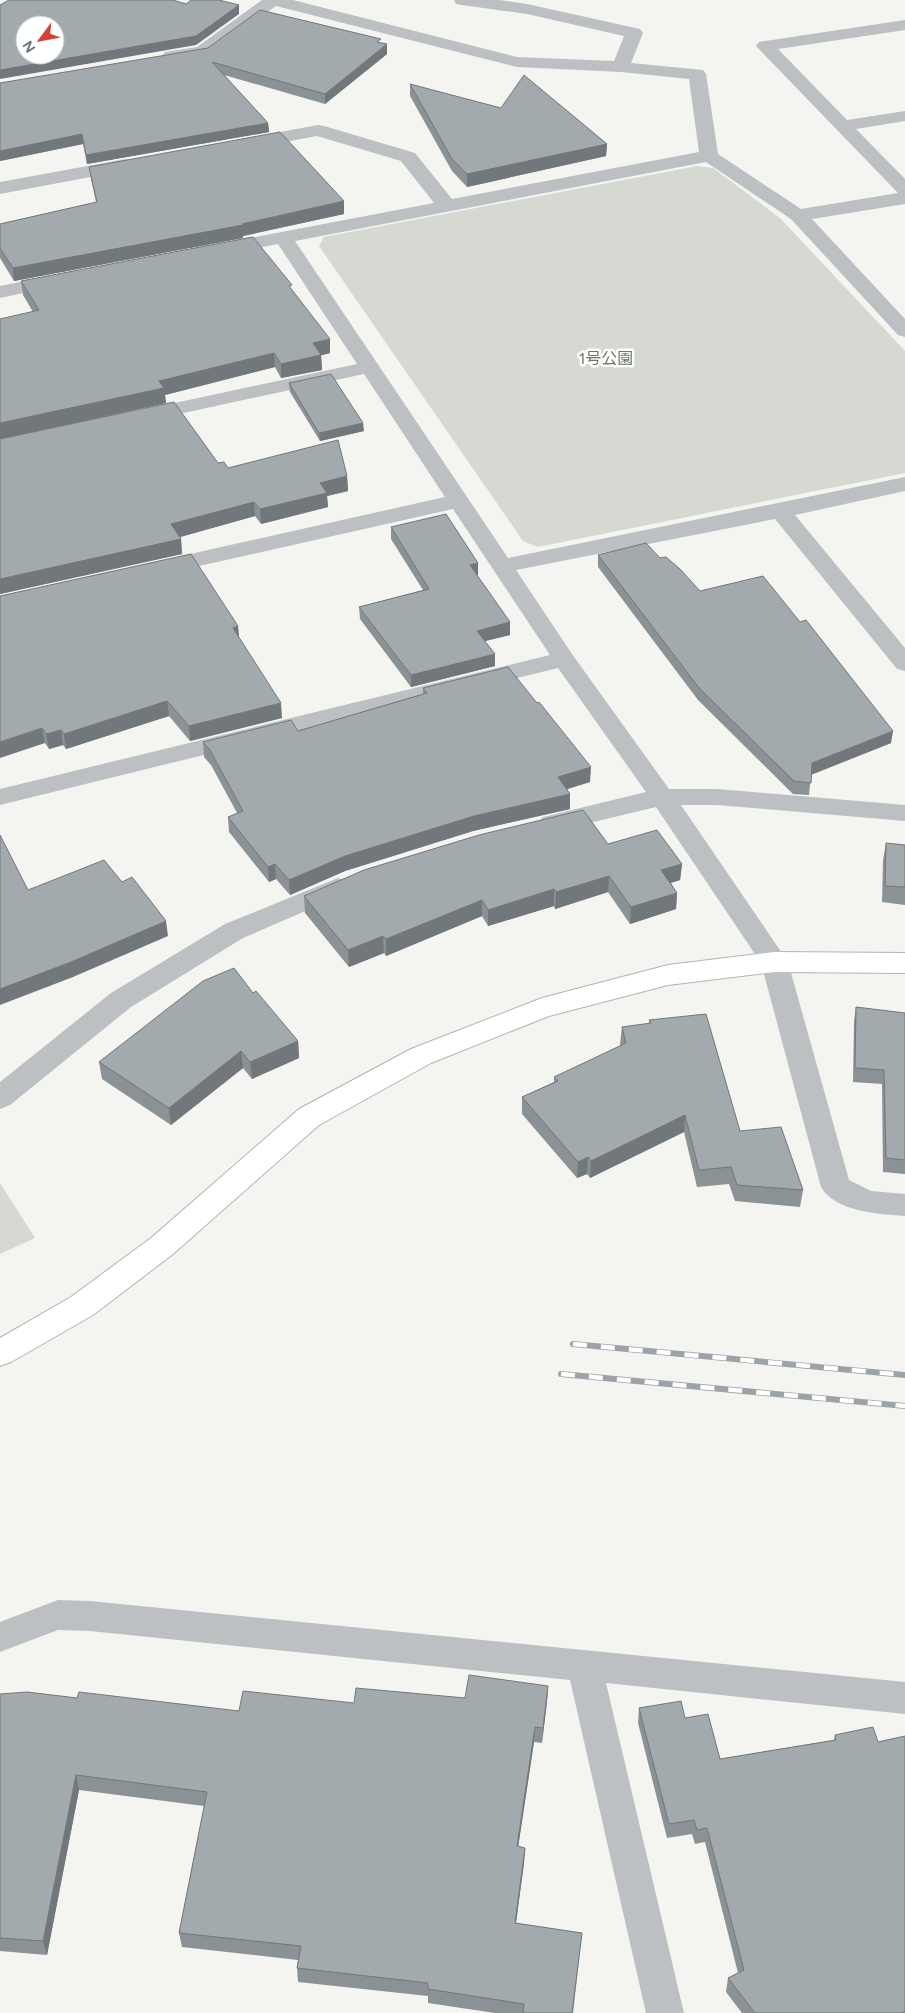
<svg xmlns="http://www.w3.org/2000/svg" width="905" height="2013" font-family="Figtree,'Noto Sans JP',sans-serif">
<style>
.green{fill:#d5d9d1}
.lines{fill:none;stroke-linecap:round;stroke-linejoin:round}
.secondary-casing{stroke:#afb4b7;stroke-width:2}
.street{fill:#bcc0c3;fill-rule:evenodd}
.secondary{fill:#fff;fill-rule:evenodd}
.rail-casing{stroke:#9ca3a7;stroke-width:6}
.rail{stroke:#fff;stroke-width:4.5;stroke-dasharray:14;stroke-linecap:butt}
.wall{fill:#8b9296}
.shaded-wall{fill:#71777a}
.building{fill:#a2aaae;stroke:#71777a;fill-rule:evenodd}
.labels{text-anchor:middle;stroke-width:5;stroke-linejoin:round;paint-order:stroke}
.far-park-label{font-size:16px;fill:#6b7765;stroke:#fff}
</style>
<rect width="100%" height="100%" fill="#f4f4f1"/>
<g class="green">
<polygon points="697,166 713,168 780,218 905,351 905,473 538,547 523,541 319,246 324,237"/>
<polygon points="0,1183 35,1238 0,1254"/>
</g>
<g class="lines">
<defs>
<polygon id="secondary" points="774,952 905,953 905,973 774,972 668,985 549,1016 431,1063 319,1125 173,1254 93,1315 11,1362 0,1366 0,1338 71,1297 151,1238 299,1109 411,1049 542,998 668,965"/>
</defs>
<use href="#secondary" class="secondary-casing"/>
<g class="street">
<path d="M262,0H293L517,57L614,61L624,36L527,14L462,5L456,4L454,0H499L527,4L640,29L643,33L631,63L703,70L706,74L718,154L801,209L898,193L756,46L759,42L765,41L905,20V30L778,49L847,120L905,111V121L856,129L905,179V204L812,219L905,319V337L898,335L791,219L706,162L295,241L508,558L905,477V491L795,515L905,648V671L897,669L775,519L516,570L572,654L669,789H717L905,805V821L717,805H681L788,962L849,1180L871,1191L905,1194V1216C880,1214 835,1212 821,1187L761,963L656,807L552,832L543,829L539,823L543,817L646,792L558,668L0,805V789L550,655L453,509L159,575L151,573L148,568L151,563L159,561L445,497L364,374L142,422L134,421L131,416L134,411L142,410L357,364L278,244L221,255L214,253L211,249L214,245L434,203L401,161L317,136L247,149L241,147L238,143L241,139L318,125L324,126L415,153L452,199L699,152L689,79L621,72L517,67L276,6L208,55L171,61L165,60L162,56L165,52L197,47Z"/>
<polygon points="126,159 133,161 135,165 133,169 0,194 0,182"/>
<polygon points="59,274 66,276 69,280 66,284 0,298 0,286"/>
<polygon points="338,878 347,881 351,887 347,893 243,938 131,1007 10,1105 0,1109 0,1082 111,993 225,924"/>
<polygon points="58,1600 90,1601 905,1682 905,1714 606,1683 684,2013 646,2013 570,1680 90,1631 58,1630 0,1652 0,1622"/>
</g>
<use href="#secondary" class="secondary"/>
<defs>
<g id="rail">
<polyline points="573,1344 905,1375"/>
<polyline points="561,1374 905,1406"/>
</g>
</defs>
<use href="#rail" class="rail-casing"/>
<use href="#rail" class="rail"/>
</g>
<g class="wall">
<polygon points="381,43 387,44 387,54 325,104 224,75 268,123 269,132 87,164 83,144 0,161 0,83"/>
<polygon points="410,84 607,144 606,156 467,187 452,171 410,96"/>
<polygon points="89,167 344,201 344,214 243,236 243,238 14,281 0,258 0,224 96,202 91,179"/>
<polygon points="21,281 293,291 330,353 321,355 322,370 281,378 275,367 165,395 166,403 0,439 33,312 23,295"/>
<polygon points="289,383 364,431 320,441 290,392"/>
<polygon points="0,439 218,463 228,468 347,476 348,491 327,496 328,507 261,524 255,516 180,537 181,539 182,554 0,594"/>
<polygon points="391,527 478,563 478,575 477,575 510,635 485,641 495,666 411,687 360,619 359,607 423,590 391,539"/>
<polygon points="598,555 660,558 700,591 891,743 811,775 809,795 793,794 698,700 598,567"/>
<polygon points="0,596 238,626 239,637 282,718 190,741 169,716 66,749 63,745 49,749 45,743"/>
<polygon points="423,688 590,782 567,789 570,794 570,809 473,831 345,871 290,895 276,879 269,882 229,832 228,817 237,813 211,765 204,757 203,742 298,731 423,694"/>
<polygon points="886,843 905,845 905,905 882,902 883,860"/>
<polygon points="608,844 682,864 680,880 671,883 677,893 676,909 630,924 608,892 555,909 554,906 488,926 482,916 386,956 384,953 349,967 305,913 304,896"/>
<polygon points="253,993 298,1041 299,1058 252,1079 243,1068 171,1125 102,1079 99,1062"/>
<polygon points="856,1007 905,1013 905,1174 883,1172 882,1084 853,1082 854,1021"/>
<polygon points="649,1020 740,1131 803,1190 800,1207 735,1201 729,1184 697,1187 684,1132 590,1178 587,1174 577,1178 522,1114 522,1097 554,1082 554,1077 621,1046 620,1044 622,1027 649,1024"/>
<polygon points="548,1686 547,1701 542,1743 534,1742 518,1847 525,1848 524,1863 516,1923 582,1933 573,2013 495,2013 428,2003 428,1996 298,1982 297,1968 298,1960 182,1947 179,1933 204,1806 79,1790 47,1955 0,1951 0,1694 77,1698 239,1711 354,1703 465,1698"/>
<polygon points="639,1708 685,1718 720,1759 834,1740 835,1735 905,2013 742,2013 726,1992 728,1978 738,1973 705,1842 695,1844 692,1834 667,1838 638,1723"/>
</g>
<g class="shaded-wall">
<polygon points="239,5 239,14 196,45 0,79 0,70"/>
<polygon points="387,44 387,54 325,104 325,94"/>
<polygon points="268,123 269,132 87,164 86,155"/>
<polygon points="82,134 83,144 0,161 0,151"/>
<polygon points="607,144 606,156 467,187 467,174"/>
<polygon points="344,201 344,214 243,236 243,238 14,281 13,268 242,224"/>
<polygon points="330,339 330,353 319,356 321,355 322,370 281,378 281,364 313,343"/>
<polygon points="274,353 275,367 165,395 166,403 0,439 0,423 159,381"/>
<polygon points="363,423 364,431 320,441 319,433"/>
<polygon points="347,476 348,491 327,496 328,507 261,524 260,509 320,483"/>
<polygon points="254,502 255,516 173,539 171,524"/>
<polygon points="181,539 182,554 0,594 0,579"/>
<polygon points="478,563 478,575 470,577 470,565"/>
<polygon points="510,622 510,635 477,643 477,631"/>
<polygon points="238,626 239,641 233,628"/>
<polygon points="495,654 495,666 411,687 411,675"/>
<polygon points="167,701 169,716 66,749 64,734"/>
<polygon points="281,703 282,718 190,741 189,726"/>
<polygon points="42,728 45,743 0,758 0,742"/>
<polygon points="61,730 63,745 49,749 46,734"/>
<polygon points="893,731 891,743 810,775 812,763"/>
<polygon points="591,767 590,782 558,792 558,777"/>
<polygon points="570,794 570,809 473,831 345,871 290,895 289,880 345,856 474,816"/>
<polygon points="275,864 276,879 269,882 268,867"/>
<polygon points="682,864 680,880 660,886 661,870"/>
<polygon points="609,876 608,892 555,909 556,892"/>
<polygon points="554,889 554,906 488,926 488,910"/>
<polygon points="677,893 676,909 630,924 631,907"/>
<polygon points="482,900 482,916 386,956 386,939"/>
<polygon points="166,921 168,936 73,977 0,1005 0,989"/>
<polygon points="383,936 384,953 349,967 348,950"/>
<polygon points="298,1041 299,1058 252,1079 250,1062"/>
<polygon points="241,1051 243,1068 171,1125 169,1108"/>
<polygon points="685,1115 684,1132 590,1178 591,1161"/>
<polygon points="588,1157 587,1174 577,1178 578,1162"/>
<polygon points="548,1686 547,1701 542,1743 543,1728"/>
<polygon points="535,1727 534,1742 516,1861 517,1846"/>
<polygon points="76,1775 79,1790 47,1955 43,1941"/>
<polygon points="525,1848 524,1863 514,1937 515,1923"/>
</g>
<g class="building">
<path d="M9,0H173L186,4L191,0H219L239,5L196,36L0,70V5ZM25,25H55V55H25Z"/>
<polygon points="260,10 381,39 377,42 387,44 325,94 212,62 268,123 86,155 82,134 0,151 0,83 208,48"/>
<polygon points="524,75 607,144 467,174 452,159 410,84 501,108"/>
<polygon points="280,132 344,201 242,224 243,225 13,268 0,248 0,224 97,202 89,167"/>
<polygon points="253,237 292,285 289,286 330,339 313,343 321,355 281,364 274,353 159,381 164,388 0,423 0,319 39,310 21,281"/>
<polygon points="331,374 363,423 319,433 289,383"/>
<polygon points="174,402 218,463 224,462 228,468 338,440 347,476 320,483 327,493 260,509 254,502 171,524 181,539 0,579 0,439"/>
<polygon points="446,514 478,563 470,565 510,622 477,631 495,654 411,675 359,607 429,589 391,527"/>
<polygon points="646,543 660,558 666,557 680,569 700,591 763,576 800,622 806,620 893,731 812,763 811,783 794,781 699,688 598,555"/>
<polygon points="191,554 238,626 233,628 281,703 189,726 167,701 64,734 61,730 46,734 42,728 0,742 0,596"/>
<polygon points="508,667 537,703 539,702 591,767 558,777 570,794 474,816 345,856 289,880 275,864 268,867 228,817 243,811 210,750 203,742 291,720 298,731 427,693 423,688"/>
<polygon points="583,810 608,844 657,830 682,864 661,870 677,893 631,907 609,876 556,892 554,889 488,910 482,900 386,939 383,936 348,950 304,896 364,870 479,835"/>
<polygon points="0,835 28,890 104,860 122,882 132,877 166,921 71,962 0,989"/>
<polygon points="886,843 905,845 905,887 885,886"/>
<polygon points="234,968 253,993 256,991 298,1041 250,1062 241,1051 169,1108 99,1062 203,981"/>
<polygon points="856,1007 905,1013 905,1160 886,1158 884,1070 855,1068"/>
<polygon points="706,1014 740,1131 781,1127 803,1190 737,1185 731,1167 699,1170 685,1115 591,1161 588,1157 578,1162 522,1097 558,1081 554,1077 626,1043 622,1027 651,1023 649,1020"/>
<polygon points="469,1675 548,1686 543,1728 535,1727 517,1846 525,1848 515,1923 582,1933 572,2013 523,2013 524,2004 428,1989 428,1983 297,1968 301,1946 179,1933 207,1792 76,1775 43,1941 0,1938 0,1694 27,1692 77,1698 79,1692 239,1711 243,1691 354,1703 356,1688 465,1698"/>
<polygon points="681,1701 685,1718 708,1714 720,1759 836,1740 835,1735 873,1727 878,1742 905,1736 905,2012 901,2013 755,2013 728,1978 744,1970 707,1828 697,1830 694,1820 669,1824 639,1708"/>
</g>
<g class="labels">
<g class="far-park-label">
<text x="606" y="364">1号公園</text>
</g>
</g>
<g transform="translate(40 40) rotate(238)"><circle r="24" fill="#ffffff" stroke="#c2c9cc"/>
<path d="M0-4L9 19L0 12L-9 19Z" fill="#ce4437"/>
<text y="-8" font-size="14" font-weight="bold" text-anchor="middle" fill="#67777f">N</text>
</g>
</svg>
